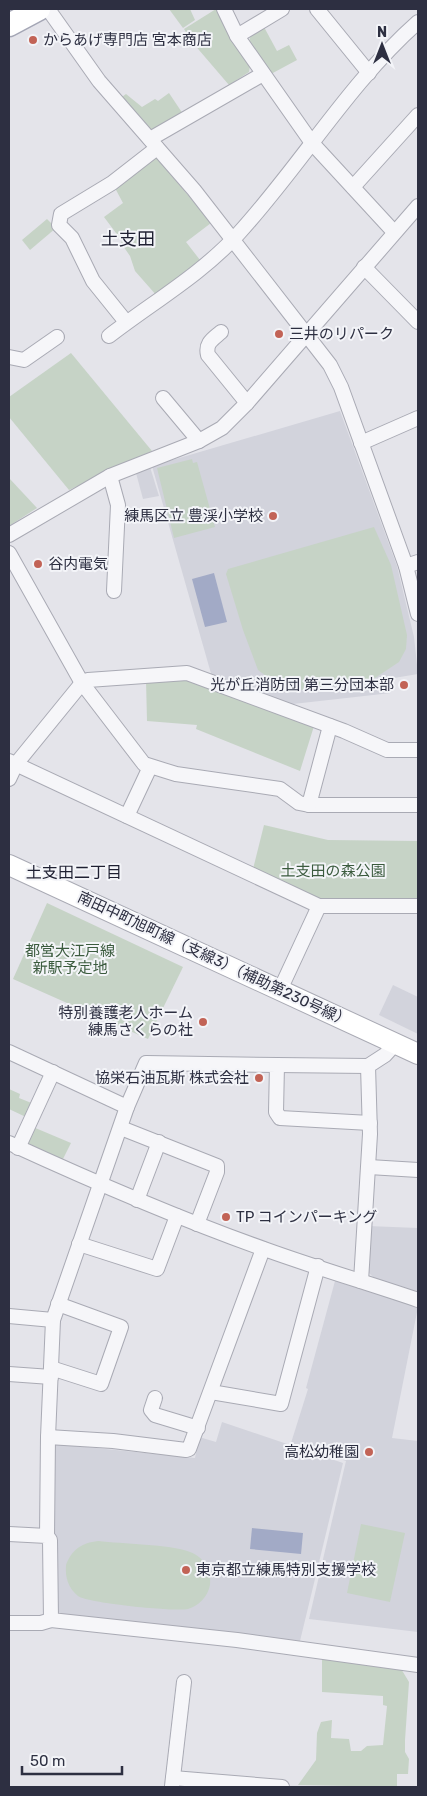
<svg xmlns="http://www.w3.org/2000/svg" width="427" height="1796" font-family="Rubik,'Noto Sans JP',sans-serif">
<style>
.built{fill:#d2d3dc}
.green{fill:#c6d3c6}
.water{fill:#a2aac6}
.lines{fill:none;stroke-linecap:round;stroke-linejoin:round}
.street-casing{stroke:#a9aab4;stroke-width:16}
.secondary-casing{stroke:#a9aab4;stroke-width:22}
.primary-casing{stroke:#a4a6b5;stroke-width:25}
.street{stroke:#f6f6f9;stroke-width:14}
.secondary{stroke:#fff;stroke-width:20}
.primary{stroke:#fff;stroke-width:22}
.poi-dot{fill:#c26356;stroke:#f3f4f8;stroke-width:2}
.labels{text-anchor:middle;stroke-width:4;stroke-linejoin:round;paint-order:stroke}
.poi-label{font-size:15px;fill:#2d2f41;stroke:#f3f4f8;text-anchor:start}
.park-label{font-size:15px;fill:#3b5b3e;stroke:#f3f4f8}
.street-label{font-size:15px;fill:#2d2f41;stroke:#f3f4f8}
.neighbourhood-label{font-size:16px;fill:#1f2032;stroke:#f3f4f8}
.quarter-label{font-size:18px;fill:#1f2032;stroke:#f3f4f8}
</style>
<rect width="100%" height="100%" fill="#e4e4ea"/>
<g class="built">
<polygon points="340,411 397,566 414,637 418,674 388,679 391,693 284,705 212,677 152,466"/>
<polygon points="150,467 159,496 143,499 136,473"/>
<polygon points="393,985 418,997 418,1034 379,1015"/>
<polygon points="368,1226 418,1228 418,1293 374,1278 366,1270"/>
<polygon points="335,1281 418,1307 392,1438 418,1441 418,1632 309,1619 346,1461 291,1443 308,1389 306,1388"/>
<polygon points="222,1422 343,1463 300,1641 59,1617 54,1611 55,1529 52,1529 53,1448 56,1444 195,1458 199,1437 216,1442"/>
</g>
<g class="green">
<polygon points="169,9 190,9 195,20 183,28"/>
<polygon points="216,9 219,9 226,25 225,29 250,66 249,72 229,85 193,43 184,29"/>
<polygon points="264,27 277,51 289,45 297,60 271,74 249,42 251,34"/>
<polygon points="169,93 183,114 156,130 149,130 122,97 126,94 142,107 155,99 158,101"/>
<polygon points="151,158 158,159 211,223 186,242 200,260 157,296 135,271 130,256 121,243 122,241 104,217 123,203 115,188"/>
<polygon points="47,219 56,228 30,250 22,240"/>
<polygon points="71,353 152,451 69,490 9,417 9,397"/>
<polygon points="192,459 193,463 197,462 215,527 174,538 157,468"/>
<polygon points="9,478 37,508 9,526"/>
<polygon points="374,527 391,565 407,635 406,649 399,662 372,680 303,690 282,688 258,670 243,630 226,574 228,569"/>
<polygon points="189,678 314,726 300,771 196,729 197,725 147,721 146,680"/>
<polygon points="264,825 328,840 418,841 418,901 322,902 253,869"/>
<polygon points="47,903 183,967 148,1039 13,979"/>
<polygon points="9,1089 20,1094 19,1098 34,1104 28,1118 9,1109"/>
<polygon points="33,1127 71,1143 62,1161 25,1143"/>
<polygon points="361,1524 405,1533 390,1602 347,1593"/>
<path d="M98,1541C122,1544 169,1544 190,1552C204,1557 212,1571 210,1585C208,1596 199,1606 188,1609C175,1612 87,1603 78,1596C68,1588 65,1577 66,1565C72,1549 82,1543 98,1541Z"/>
<polygon points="322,1657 400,1667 409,1682 405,1740 405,1752 409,1759 408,1774 397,1774 397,1787 298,1785 316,1760 317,1733 321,1722 332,1720 331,1738 349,1739 351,1751 361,1751 367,1746 383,1745 387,1706 383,1705 383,1696 322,1692"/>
</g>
<g class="water">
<polygon points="214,573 227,622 205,627 192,579"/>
<polygon points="252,1528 303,1533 301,1554 250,1549"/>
</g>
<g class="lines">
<defs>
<g id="street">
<polyline points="48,9 99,81 194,190 330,365 341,387 406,566 418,614"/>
<polyline points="224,9 237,36 312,143 394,232"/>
<polyline points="317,9 369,73"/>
<polyline points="237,36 282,9"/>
<polyline points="150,139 263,74"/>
<polyline points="353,187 418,115"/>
<polyline points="364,267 418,322"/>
<polyline points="126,322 93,281 72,238 59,225 61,214 112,183 157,148"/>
<path d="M221,332C213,339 205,343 208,355L247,403"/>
<path d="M109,336C153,302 202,274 239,233C301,165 349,83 418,22"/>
<polyline points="9,357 24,360 57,337"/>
<polyline points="163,398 199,441"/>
<polyline points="361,443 418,418"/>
<polyline points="110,476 118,505 114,591"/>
<polyline points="9,535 110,476 199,441 222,428 247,403 418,206"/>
<polyline points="9,553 82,683 144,764 176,774 280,789 299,803 309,805 418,805"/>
<polyline points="406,566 418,562"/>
<polyline points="9,761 319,906 418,906"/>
<polyline points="9,779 16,764 82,683 88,680 187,673 344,731 387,750 418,750"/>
<polyline points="309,805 330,726"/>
<polyline points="127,816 150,767"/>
<polyline points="280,990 319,906"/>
<polyline points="9,1052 127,1107"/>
<polyline points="277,1065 368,1066"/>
<polyline points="121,1128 217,1166 217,1172 197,1224"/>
<path d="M9,1143C94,1182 179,1219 267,1250C317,1268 368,1283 418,1300"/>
<polyline points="18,1148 53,1072"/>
<polyline points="369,1167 418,1170"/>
<polyline points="137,1200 159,1142"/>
<polyline points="79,1244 157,1269 177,1216"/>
<polyline points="361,1281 370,1134 368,1066 385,1055 395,1044"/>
<polyline points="9,1316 53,1320"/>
<polyline points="51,1368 101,1384 121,1327 58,1304"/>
<polyline points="9,1374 51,1377"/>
<polyline points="211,1392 281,1404 318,1266"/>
<polyline points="155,1398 151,1410 155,1415 198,1428"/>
<polyline points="48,1437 113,1441 186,1450 189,1449 263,1249"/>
<polyline points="9,1534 47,1536 50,1540 51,1620 237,1640 418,1665"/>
<polyline points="47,1536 48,1437 53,1320 127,1107 146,1063 277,1065 276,1112 280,1118 370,1123"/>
<polyline points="9,1623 41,1623 51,1620"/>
<polyline points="173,1778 282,1787"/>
<polyline points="172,1786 184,1682"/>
</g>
<polyline id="secondary" points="9,865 418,1054"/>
<polyline id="primary" points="9,25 39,9"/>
</defs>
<use href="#street" class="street-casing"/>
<use href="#secondary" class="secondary-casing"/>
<use href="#primary" class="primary-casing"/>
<use href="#street" class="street"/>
<use href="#secondary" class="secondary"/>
<use href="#primary" class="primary"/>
</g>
<g class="poi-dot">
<circle cx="33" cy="40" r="5"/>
<circle cx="279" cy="334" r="5"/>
<circle cx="273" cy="516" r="5"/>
<circle cx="38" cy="564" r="5"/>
<circle cx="404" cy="685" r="5"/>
<circle cx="203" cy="1022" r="5"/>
<circle cx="259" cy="1078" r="5"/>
<circle cx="226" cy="1217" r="5"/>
<circle cx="369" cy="1452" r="5"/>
<circle cx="186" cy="1570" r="5"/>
</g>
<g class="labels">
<g class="poi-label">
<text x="43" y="45">からあげ専門店 宮本商店</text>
<text x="289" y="339">三井のリパーク</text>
<text x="263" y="521" text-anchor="end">練馬区立 豊渓小学校</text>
<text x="48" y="569">谷内電気</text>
<text x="394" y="690" text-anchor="end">光が丘消防団 第三分団本部</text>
<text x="193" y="1018" text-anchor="end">特別養護老人ホーム<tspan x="193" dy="17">練馬さくらの社</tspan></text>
<text x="249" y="1083" text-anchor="end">協栄石油瓦斯 株式会社</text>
<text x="236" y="1222">TP コインパーキング</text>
<text x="359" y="1457" text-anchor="end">高松幼稚園</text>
<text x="196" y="1575">東京都立練馬特別支援学校</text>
</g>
<g class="park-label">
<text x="333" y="876">土支田の森公園</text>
<text x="70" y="956">都営大江戸線<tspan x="70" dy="17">新駅予定地</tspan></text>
</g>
<g class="street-label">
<text transform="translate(214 959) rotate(25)" y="5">南田中町旭町線（支線3）（補助第230号線）</text>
</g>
<g class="neighbourhood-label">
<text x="74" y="878">土支田二丁目</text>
</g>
<g class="quarter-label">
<text x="128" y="245">土支田</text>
</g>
</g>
<rect width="427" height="1796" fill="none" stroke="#2d2f41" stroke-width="20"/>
<g transform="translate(382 45)" stroke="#f3f4f8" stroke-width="4" paint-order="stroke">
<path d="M0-4L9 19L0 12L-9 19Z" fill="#2d2f41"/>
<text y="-8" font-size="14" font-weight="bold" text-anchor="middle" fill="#2d2f41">N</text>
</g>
<path d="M22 1766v8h100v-8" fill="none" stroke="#2d2f41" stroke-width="2.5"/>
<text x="30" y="1766" font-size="15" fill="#2d2f41" stroke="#f3f4f8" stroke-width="4" paint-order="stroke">50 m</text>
</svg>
